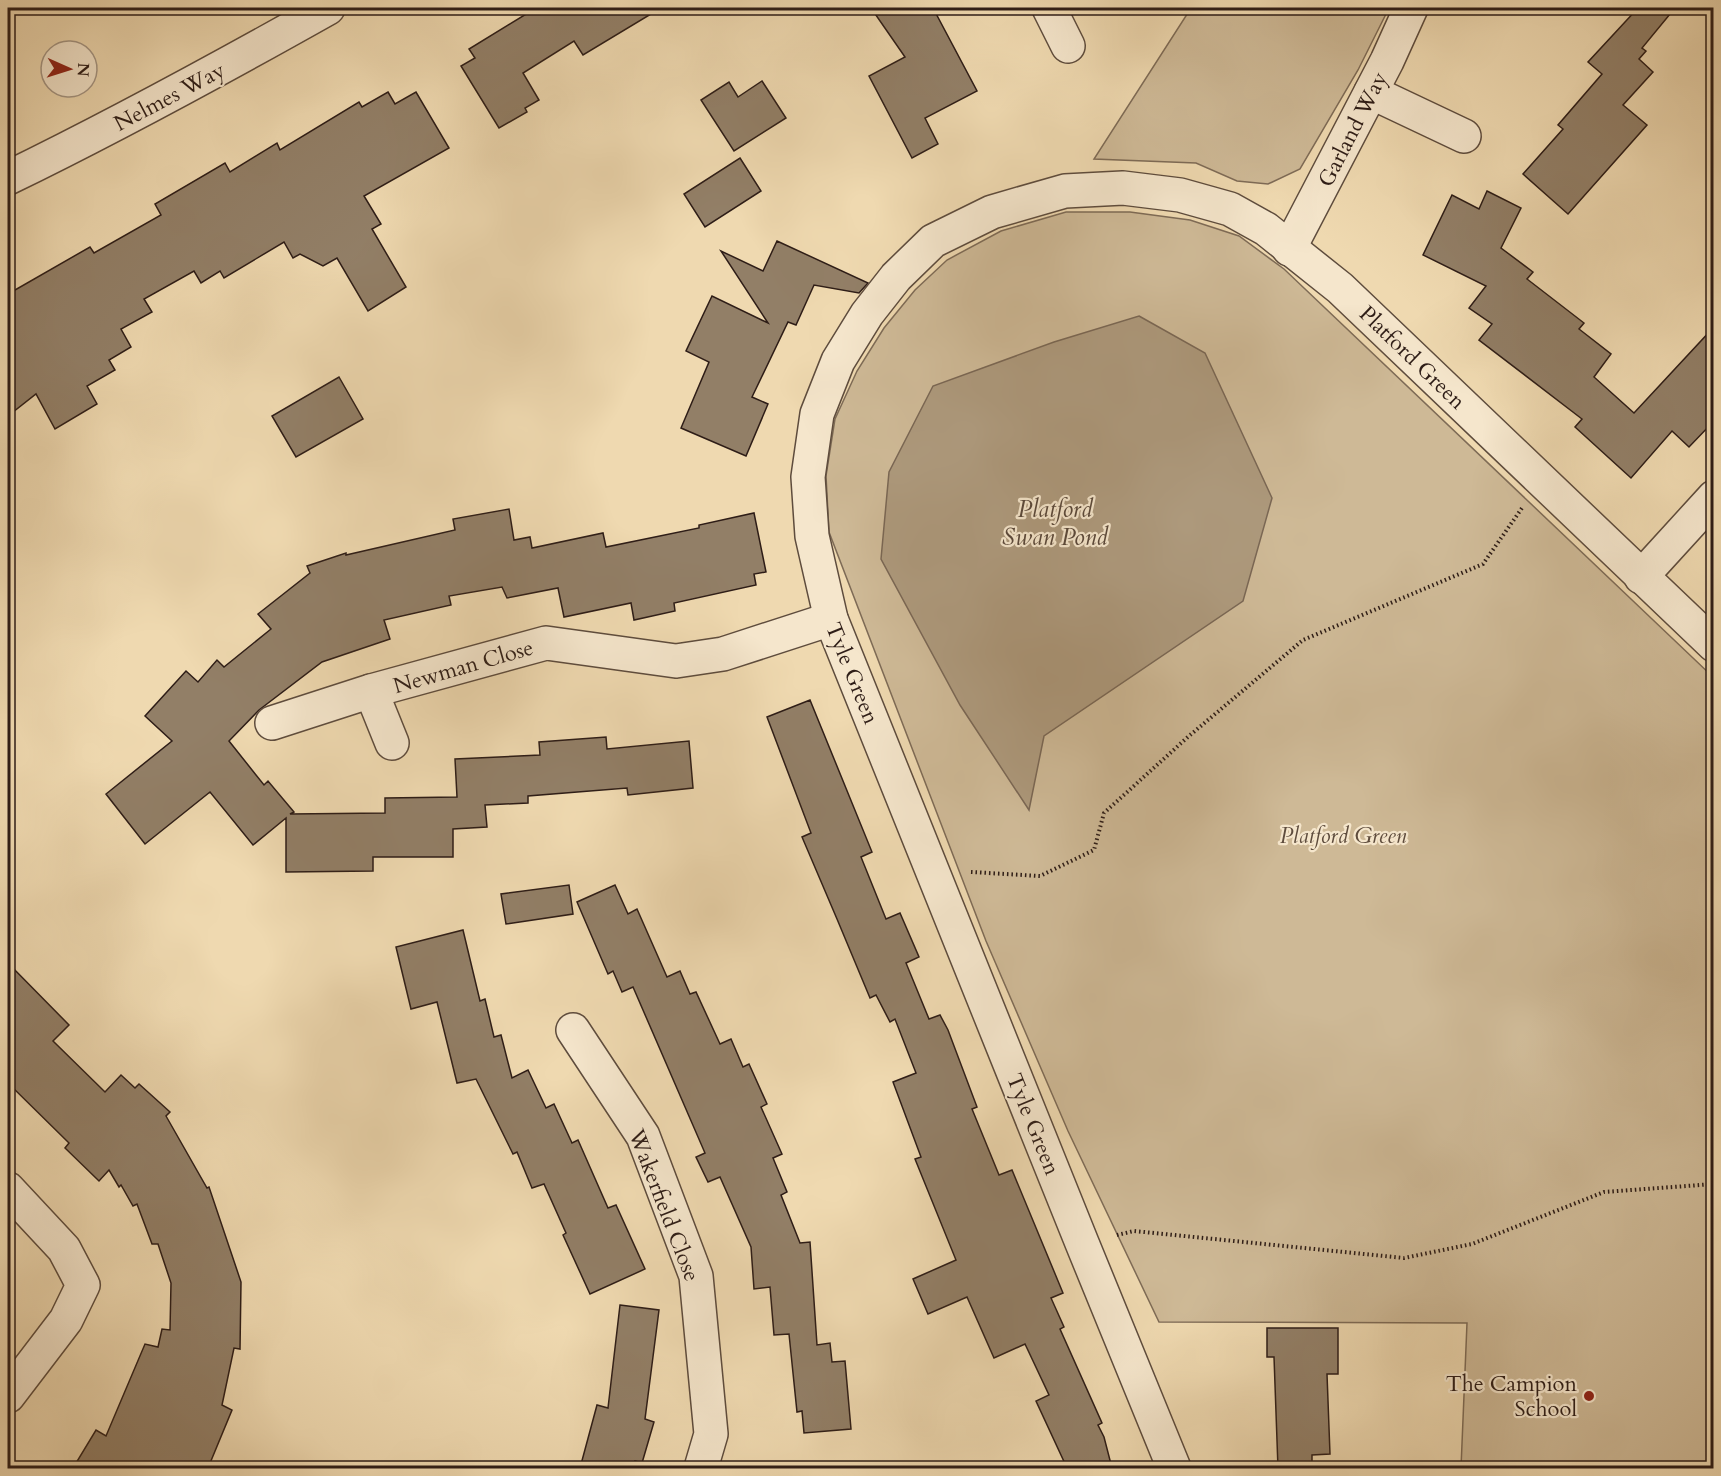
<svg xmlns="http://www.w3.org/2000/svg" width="1721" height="1476" font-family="Cardo,serif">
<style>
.green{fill:#ceb996;stroke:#7e6b56;stroke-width:1.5}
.water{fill:#ad997c;stroke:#7a6754;stroke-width:1.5}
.building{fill:#927f67;stroke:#2e1d17;stroke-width:1.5}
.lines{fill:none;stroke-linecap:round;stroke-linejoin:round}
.minor-casing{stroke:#5e4c3d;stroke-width:36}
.path{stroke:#2e1d17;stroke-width:4;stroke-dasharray:1.5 3;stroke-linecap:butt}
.minor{stroke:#f5e6cc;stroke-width:33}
.poi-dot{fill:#8f2418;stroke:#f5e6cc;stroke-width:2}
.labels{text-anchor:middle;stroke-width:4.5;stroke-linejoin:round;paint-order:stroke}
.street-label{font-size:22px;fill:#2e1d17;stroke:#f5e6cc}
.park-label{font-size:22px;font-style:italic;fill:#5e4c3d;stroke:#f5e6cc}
.poi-label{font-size:22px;fill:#2e1d17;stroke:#f5e6cc;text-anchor:end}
.water-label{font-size:24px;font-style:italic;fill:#5a483a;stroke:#f5e6cc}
</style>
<rect width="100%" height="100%" fill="#efd9b0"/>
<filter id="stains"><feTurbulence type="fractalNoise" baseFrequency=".00333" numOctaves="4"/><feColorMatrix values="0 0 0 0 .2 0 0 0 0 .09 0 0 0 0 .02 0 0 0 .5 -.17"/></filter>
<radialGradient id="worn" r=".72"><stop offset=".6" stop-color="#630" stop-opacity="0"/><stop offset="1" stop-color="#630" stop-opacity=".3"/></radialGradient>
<g class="green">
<polygon points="1191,8 1389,8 1358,70 1300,169 1268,184 1237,181 1196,163 1094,159"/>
<polygon points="1066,212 1130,212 1190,220 1239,236 1284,269 1713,677 1713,1468 1461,1468 1467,1323 1159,1322 1068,1131 986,941 829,532 826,476 835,419 857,371 884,328 915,290 947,260 1001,231"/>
</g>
<polygon class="water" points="1139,316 1205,353 1272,498 1243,601 1044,736 1029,810 960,705 881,559 889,472 933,386 1054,342"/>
<g class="building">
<polygon points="536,8 661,8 583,55 574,41 523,73 539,100 525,108 527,112 499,128 461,66 475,58 469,49"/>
<polygon points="871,8 933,8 977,91 925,118 938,144 912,158 869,76 905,57"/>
<polygon points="1638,8 1675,8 1642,48 1646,51 1639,59 1653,72 1623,105 1647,125 1568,214 1523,174 1563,129 1558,125 1602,74 1588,62"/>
<polygon points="762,81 786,118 734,151 701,100 729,82 738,97"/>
<polygon points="388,92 395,104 416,92 449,148 364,196 381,224 372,229 406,287 368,311 337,258 323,266 300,254 293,258 284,242 224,278 220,271 201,283 194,271 144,299 152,312 121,329 131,347 109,360 115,370 87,386 97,404 55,429 36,394 8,416 8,294 90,247 94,253 161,215 155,204 225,163 230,172 277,143 280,150 359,102 362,107"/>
<polygon points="740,158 761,191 705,227 684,194"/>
<polygon points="1487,191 1521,208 1501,248 1533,272 1527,279 1584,323 1579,329 1611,354 1594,377 1634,413 1713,328 1713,422 1689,447 1672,431 1631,478 1575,427 1582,419 1479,340 1492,324 1469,308 1486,286 1423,255 1452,195 1479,209"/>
<polygon points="777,241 868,283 859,293 814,285 796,325 788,322 752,397 768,404 746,456 681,428 709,362 686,351 712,296 768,323 721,251 763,271"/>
<polygon points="339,377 363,419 296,457 272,416"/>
<polygon points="509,509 514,540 530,537 532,548 603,533 606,547 699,528 699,525 754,513 766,572 754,574 756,585 674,603 675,611 634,620 631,603 564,617 558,588 507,598 502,587 449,596 451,605 384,620 390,639 322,662 259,710 229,741 264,785 268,781 294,812 290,814 385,813 385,798 457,797 455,759 540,755 539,742 606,737 607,749 689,741 693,788 628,795 627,788 528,796 528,803 485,805 487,827 453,829 453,857 373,857 373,871 286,872 286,818 253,845 210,792 145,844 106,794 172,741 145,716 186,671 198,682 217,660 224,667 271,629 258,614 310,573 307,566 346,553 346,555 455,530 453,519"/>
<polygon points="810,700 872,852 861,857 886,919 900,913 919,957 906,963 929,1019 940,1015 948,1030 977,1107 972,1109 999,1175 1012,1170 1063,1293 1051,1298 1064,1327 1060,1329 1102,1423 1098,1425 1104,1437 1112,1468 1067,1468 1036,1401 1049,1395 1025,1344 994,1358 967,1297 928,1314 913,1279 956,1260 915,1159 921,1157 893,1082 916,1073 895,1019 890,1022 876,995 870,998 837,919 802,837 811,833 767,717"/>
<polygon points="569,885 573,914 506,924 501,894"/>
<polygon points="615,885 628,914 637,909 667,977 680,971 690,994 696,992 720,1044 731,1039 743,1067 749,1064 767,1104 761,1107 782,1154 773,1158 787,1192 781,1195 800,1243 810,1242 817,1345 830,1343 832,1362 845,1361 851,1429 804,1433 802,1411 797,1412 789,1334 774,1335 770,1287 754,1289 751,1247 720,1177 708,1182 696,1157 705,1153 633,987 622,992 613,971 608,974 577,902"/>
<polygon points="463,930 480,1001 485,999 494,1037 501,1035 512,1078 528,1070 546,1108 554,1104 572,1143 578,1140 608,1208 616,1205 645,1269 590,1294 563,1235 566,1233 544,1184 532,1188 517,1152 513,1154 476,1079 457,1083 437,1002 411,1009 396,947"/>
<polygon points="8,963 69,1025 53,1041 105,1092 121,1075 135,1088 139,1084 170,1112 166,1116 207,1188 209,1187 241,1282 240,1349 234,1348 222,1405 232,1410 208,1468 73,1468 96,1430 106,1436 145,1344 158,1347 162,1329 170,1330 171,1283 158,1244 152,1244 137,1204 133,1206 121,1185 119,1187 109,1170 99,1181 65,1148 69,1143 8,1083"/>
<polygon points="620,1305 659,1310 645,1419 654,1422 642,1463 635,1461 633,1468 580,1468 597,1405 608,1408"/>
<polygon points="1267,1328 1338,1328 1338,1374 1327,1374 1330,1454 1312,1455 1312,1468 1278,1468 1274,1357 1267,1357"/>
</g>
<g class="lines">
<defs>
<g id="minor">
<polyline points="1049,8 1068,46"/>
<polyline points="1371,92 1464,136"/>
<path d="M8,178C117,125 223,67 328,8"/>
<polyline points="1289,249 1387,61 1411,8"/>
<polyline points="1641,577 1714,497"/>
<polyline points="371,691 392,743"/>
<polyline points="272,723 371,691 546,643 676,661 723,654 831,619"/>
<polyline points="573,1030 643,1136 696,1276 711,1434 701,1468"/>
<polyline points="8,1189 64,1249 83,1285 66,1320 8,1396"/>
<polyline points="1174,1468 1082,1243 831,619 812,536 808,477 817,414 838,361 867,314 896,277 933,241 992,212 1065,191 1123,188 1180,195 1230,209 1266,229 1340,288 1714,645"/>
</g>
</defs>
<use href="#minor" class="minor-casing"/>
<g class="path">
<polyline points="971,872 1040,876 1094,850 1104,813 1189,736 1303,640 1483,564 1522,508"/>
<polyline points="1117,1235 1134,1231 1404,1258 1472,1244 1604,1192 1714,1184"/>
</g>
<use href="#minor" class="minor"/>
</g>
<circle class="poi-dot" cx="1589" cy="1396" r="6"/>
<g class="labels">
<g class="street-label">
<text transform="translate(169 96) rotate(-28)" y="8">Nelmes Way</text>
<text transform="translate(1352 129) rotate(-63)" y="8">Garland Way</text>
<text transform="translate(1413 357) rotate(44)" y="8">Platford Green</text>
<text transform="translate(463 666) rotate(-16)" y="8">Newman Close</text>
<text transform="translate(853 673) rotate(68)" y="8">Tyle Green</text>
<text transform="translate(1034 1124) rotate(68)" y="8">Tyle Green</text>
<text transform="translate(665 1205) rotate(69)" y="8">Wakerfield Close</text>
</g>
<g class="park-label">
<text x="1343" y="843">Platford Green</text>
</g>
<g class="poi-label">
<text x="1577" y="1391">The Campion<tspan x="1577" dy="25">School</tspan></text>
</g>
<g class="water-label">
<text x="1055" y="517">Platford<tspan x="1055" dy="28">Swan Pond</tspan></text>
</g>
</g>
<rect width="1721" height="1476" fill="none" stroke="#efd9b0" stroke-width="30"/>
<rect x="9" y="9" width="1703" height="1458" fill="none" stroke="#2e1d17" stroke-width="3"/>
<rect x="15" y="15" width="1691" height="1446" fill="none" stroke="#2e1d17" stroke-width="1.5"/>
<g transform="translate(69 69) rotate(93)"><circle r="28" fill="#f5e6cc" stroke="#a59684" stroke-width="1.5"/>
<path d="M0-4.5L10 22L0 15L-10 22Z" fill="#8f2418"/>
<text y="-9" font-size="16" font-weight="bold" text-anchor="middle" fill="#2e1d17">N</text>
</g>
<rect width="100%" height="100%" filter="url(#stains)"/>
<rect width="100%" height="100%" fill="url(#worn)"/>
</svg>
